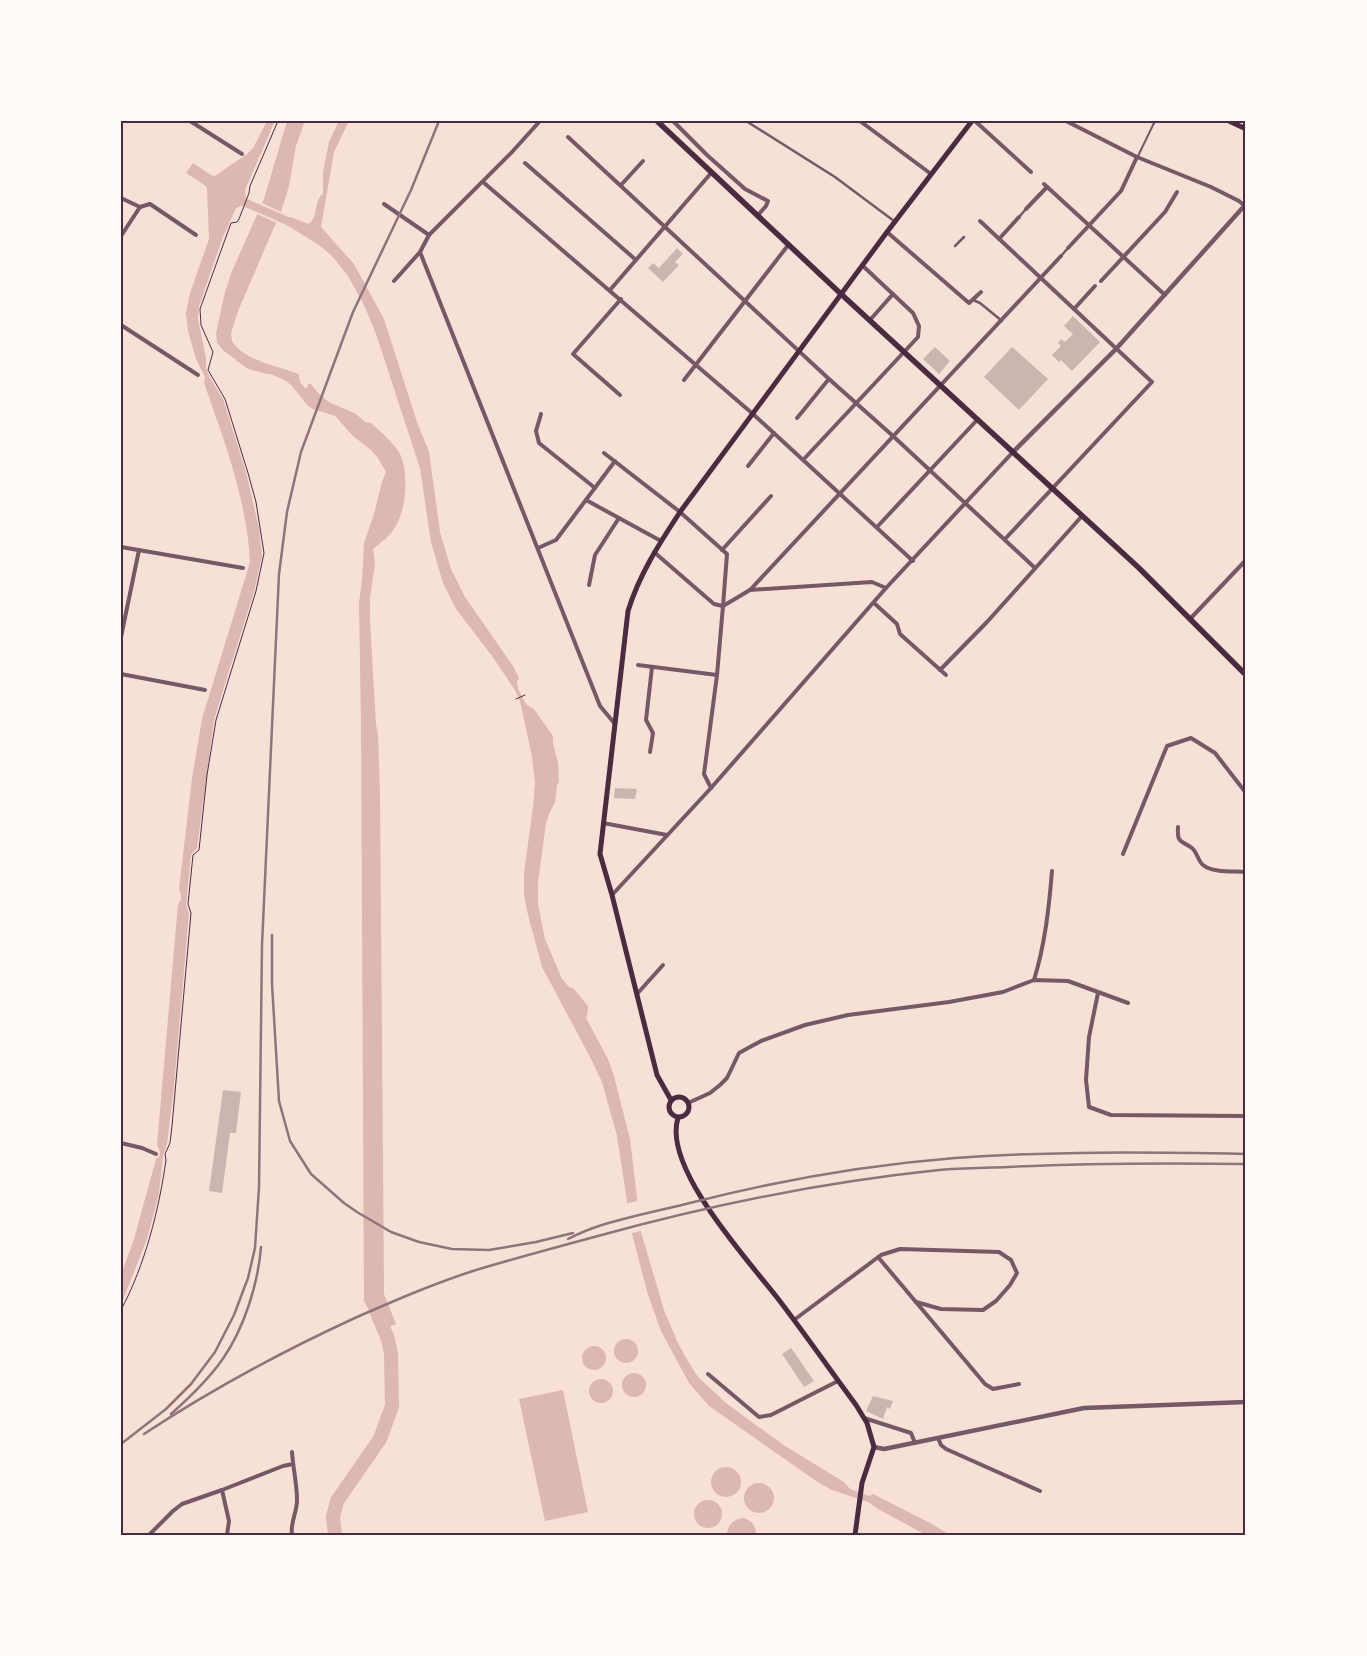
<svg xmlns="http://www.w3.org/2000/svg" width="1367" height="1656" font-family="'DM Sans',sans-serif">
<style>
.water{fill:#dcb8b0}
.pier{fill:#f7e1d7}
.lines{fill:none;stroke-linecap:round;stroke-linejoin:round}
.canal{stroke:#dcb8b0;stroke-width:8}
.river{stroke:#dcb8b0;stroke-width:14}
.building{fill:#ccb4b1}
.path{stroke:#4a2c40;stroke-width:1}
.service{stroke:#755966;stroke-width:2}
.pedestrian{stroke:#755966;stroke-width:2.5}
.minor{stroke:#755966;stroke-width:4}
.tertiary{stroke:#755966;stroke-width:4.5}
.secondary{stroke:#4a2c40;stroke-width:5}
.primary{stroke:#4a2c40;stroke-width:5.5}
.rail{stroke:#8f747c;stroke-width:2.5}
.neatline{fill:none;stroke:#4a2c40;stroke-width:2}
</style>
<rect width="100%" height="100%" fill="#f7e1d7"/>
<g class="water">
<path d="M267,121H275L245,190L246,200L253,204L254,207L251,208L244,205L236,208L223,237L199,306L198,319L206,358V368L209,376L223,399L246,472L259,528L262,556L254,592L229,671L214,720L197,848L191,855L186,905L189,913L174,1087L167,1144L163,1156L159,1194L147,1239L121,1305V1275L134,1239L156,1159L159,1157L160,1152L157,1145L178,904C183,898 181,895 179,889L192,778L202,719L250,562C247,500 224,440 204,383L205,377L196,359L188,331L186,313L190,293L209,239L207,189L206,186L186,173L193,163L211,175L215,176L247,154L253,148Z"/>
<path d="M287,121H305L296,146L289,186L282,209L238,311L231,333L232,341C243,360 277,366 296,373L299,375L300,382L305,388H307L308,384H311L318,393L329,402L356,414L365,422L371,423C380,431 394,443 400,454C410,475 406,516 391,533C386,539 379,544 373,549L375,563L370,598V621L376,725L378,733L380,794L384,1285V1294L396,1324L380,1331L364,1301L361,725L359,603L362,580L364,543L374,514L382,482L386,472L378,458L371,450L353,436L335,416L313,409L308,406L292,386L286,381L271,374H267L248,369L224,351L217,343L216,333L225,292L232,271L264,199Z"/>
<path d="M339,121H349L334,152L321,227L354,264L384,319L417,422L429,452L440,532L451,569L465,597L513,666L519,678L517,681L518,689L525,702L527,705L534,709L553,736V743L558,763L559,782L557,785L555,802L549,814L546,823L538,882V904L545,939L562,979L569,987L574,989L588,1006V1011L586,1018L608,1059L614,1076L630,1139L641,1232L664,1310L677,1341L685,1356L698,1377L726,1403L785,1446L844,1482L850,1489L869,1496L873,1494L930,1523L950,1535H926L878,1509L868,1502L832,1490L816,1481L709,1406L689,1383L661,1331L648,1295L632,1234L617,1136L602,1082L590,1057L542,967L528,915L524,895V873L533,807L535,783L532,757L520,701L515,690L492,656L456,609L443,583L431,542L420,468L376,334L364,305L348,276L332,256L319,245L285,224L282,219L291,217L308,224C319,218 313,201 323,194V172L329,142Z"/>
<circle cx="626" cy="1351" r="12"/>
<circle cx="594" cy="1358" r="12"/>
<circle cx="634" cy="1385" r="12"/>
<circle cx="601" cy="1391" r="12"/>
<polygon points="563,1390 588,1512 545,1521 519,1399"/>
<circle cx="726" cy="1482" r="15"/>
<circle cx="759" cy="1498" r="15"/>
<circle cx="708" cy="1514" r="14"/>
<path d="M743,1518C752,1520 756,1526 756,1535H727C727,1525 734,1519 743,1518Z"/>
</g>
<g class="pier">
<polygon points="260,202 283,213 282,216 283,216 279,224 255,213"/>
<polygon points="641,1200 644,1230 629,1234 625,1204"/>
</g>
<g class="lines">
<polyline class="canal" points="246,203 290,222"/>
<polyline class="river" points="335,1535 333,1517 337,1501 380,1439 392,1406 391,1354 388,1339 377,1313"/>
</g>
<g class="building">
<polygon points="677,248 683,254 675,262 679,265 663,282 648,268 653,263 659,268"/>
<polygon points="1073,316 1100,342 1072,371 1061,360 1059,362 1052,355 1061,346 1058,343 1061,339 1065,342 1073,334 1064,326"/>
<polygon points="935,347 950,361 939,374 923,359"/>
<polygon points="1012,347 1048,379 1019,410 984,377"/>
<polygon points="615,788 637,789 635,799 614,798"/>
<polygon points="223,1090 241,1092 236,1133 230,1133 222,1193 209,1191"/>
<polygon points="791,1348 814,1381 804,1387 782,1354"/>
<polygon points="873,1396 893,1401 890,1409 887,1407 883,1419 866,1411"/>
</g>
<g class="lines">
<g class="path">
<polyline points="516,699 525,695"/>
<path d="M121,1310C145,1265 159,1210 166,1160L165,1154L170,1143L172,1126L191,913L188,904L193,855L199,850L207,775L216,720L256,591L264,553L256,502L248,473L225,399L208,370L213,352L201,325L200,309L231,223L237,222L239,219L249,193L250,186L278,121"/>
</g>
<polyline class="service" points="1138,156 1154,123"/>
<g class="pedestrian">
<polyline points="746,121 835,177 894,221"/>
<polyline points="1154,123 1154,121"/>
<polyline points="1019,217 1026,209"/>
<polyline points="955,246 964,237"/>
<polyline points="1061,256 1068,248"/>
<polyline points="973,300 980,303 1002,321"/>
</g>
<g class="minor">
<polyline points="190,121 242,154"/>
<polyline points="673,121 707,155 745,189 768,201 766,206 758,215"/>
<polyline points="860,121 931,174"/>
<polyline points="975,121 1031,172"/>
<polyline points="1066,121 1137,157 1211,187 1239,201 1246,207"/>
<polyline points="568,137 829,379 893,436 1035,568"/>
<polyline points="525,163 636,260"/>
<polyline points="483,182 753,414 913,561"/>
<polyline points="1044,184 1165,295"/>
<polyline points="621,185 643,161"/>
<polyline points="121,198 140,207 150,204 196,235"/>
<polyline points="384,204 429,235"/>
<polyline points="1026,209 1047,187"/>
<polyline points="980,221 1152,382 1005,539"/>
<polyline points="887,232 969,303 981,292"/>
<polyline points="121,236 140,207"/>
<polyline points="999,239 1019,217"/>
<polyline points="1068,248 1121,191 1137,157"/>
<polyline points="420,252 600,706 615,724"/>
<polyline points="394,281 420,252 429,235 512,152 540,121"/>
<polyline points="1101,281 1165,212 1177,192"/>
<polyline points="610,290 712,172"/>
<polyline points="1074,309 1095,286"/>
<polyline points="870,320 893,294"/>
<polyline points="121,325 198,375"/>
<polyline points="684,380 789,244"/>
<polyline points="620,395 573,354 621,299"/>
<polyline points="541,414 536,431 539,443 595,488"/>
<path d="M797,418C808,405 818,392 829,379"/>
<polyline points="604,453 680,512 727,554 723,606 714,604 654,552"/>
<polyline points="803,460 918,337 919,326 913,313 863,266"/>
<polyline points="748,466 774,433"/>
<polyline points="586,500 661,541"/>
<polyline points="877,527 978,419"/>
<polyline points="121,547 243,568"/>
<polyline points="538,548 556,540 615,461"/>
<polyline points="722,550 771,496"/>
<polyline points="589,585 595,555 619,518"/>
<polyline points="750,590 872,582 886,588"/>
<polyline points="874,603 897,624 900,634 946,675"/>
<polyline points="1190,619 1246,560"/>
<polyline points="121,637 139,550"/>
<polyline points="638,665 717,675"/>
<polyline points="940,670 987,622 1082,516"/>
<polyline points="121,674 205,690"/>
<polyline points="650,752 653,733 646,720 652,667"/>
<polyline points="711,788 704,774 717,675 723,606 750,590 1061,256"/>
<polyline points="603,823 667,835"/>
<path d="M1178,827C1177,844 1181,840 1192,848C1197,852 1198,861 1203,865C1213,873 1233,871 1246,872"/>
<polyline points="1123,854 1167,746 1191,738 1215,753 1246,793"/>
<polyline points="612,895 711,788 886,588 1013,452"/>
<path d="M1034,980C1045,944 1049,908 1052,871"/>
<polyline points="1098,993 1089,1037 1086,1080 1089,1107 1111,1115 1243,1116"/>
<polyline points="637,994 663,965"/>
<polyline points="688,1103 710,1093 720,1085 727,1078 739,1053 761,1041 805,1025 848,1015 949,1002 1003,992 1034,980 1068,981 1128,1003"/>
<polyline points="121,1143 142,1148 156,1154"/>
<polyline points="878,1257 985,1384 993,1389 1019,1384"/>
<polyline points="794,1320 881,1255 900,1249 999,1252 1011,1260 1017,1273 1010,1285 996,1301 983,1310 941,1309 916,1302"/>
<polyline points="708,1374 759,1417 771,1415 838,1381"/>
<polyline points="864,1418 911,1433 915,1443"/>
<polyline points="938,1438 941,1445 946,1449 1040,1491"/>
<path d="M292,1452C293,1468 297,1484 297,1500C297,1513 290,1522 292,1535"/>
<polyline points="222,1490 229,1521 227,1535"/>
<polyline points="149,1535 173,1511 182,1504 222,1490 283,1466 293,1464"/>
</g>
<g class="tertiary">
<polyline points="1013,452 1116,349 1246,204"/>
<polyline points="874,1447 884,1449 1084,1408 1246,1402"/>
</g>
<g class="secondary">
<polyline points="1229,121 1246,129"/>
<circle cx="679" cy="1107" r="10"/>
<path d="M671,1100L657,1075L612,895L600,854L628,611C639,575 659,544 680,512L887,232L972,121"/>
<path d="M678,1118C662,1168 750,1262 779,1300C805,1334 830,1370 856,1405L867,1423L874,1447L862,1483L855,1535"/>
</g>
<polyline class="primary" points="657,121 841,294 1139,568 1246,675"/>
<g class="rail">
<polyline points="272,935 272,984 279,1101 290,1141 311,1174 344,1203 357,1212 391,1232 419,1242 452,1249 489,1250 536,1242 573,1233"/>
<path d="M568,1239C578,1234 589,1229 599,1226C630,1216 663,1210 694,1202C780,1180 867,1165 955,1158C1051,1151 1149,1152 1246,1154"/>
<path d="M171,1414C189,1398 208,1380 222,1360C244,1329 258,1284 261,1247"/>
<path d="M144,1434C212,1389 283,1351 357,1317C396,1300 435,1283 476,1270C516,1258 557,1247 598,1236C710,1205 823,1182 939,1170C962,1168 985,1168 1008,1167C1088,1163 1167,1163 1246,1164"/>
<polyline points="121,1444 166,1409 191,1384 215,1352 234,1315 248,1278 255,1248 259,1187 262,945 279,574 287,512 301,452 353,312 411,190 439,121"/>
</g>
</g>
<rect width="1367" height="1656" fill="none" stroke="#fffaf5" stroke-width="245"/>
<rect x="122" y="122" width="1122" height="1412" class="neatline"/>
</svg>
